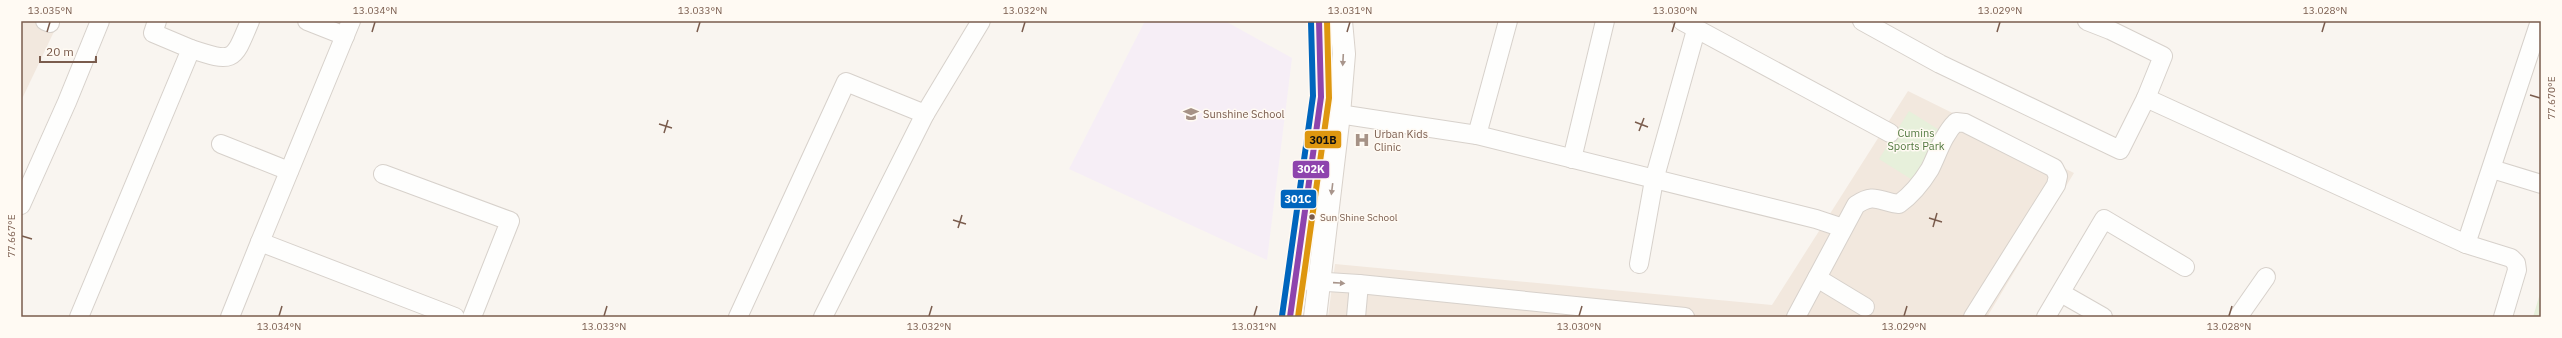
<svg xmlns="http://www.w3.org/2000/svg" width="2562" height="338" font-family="'IBM Plex Sans',sans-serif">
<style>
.residential{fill:#f2e8de}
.education{fill:#f6eef6}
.green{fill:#e7f0db}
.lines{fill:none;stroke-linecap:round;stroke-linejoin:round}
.street-casing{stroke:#d7d1cb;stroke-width:20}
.secondary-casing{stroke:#d9d2cb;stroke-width:24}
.street{stroke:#fefefd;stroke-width:18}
.secondary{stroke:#fefefd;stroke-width:22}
.bus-1-casing{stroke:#fffaf3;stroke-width:9}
.bus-2-casing{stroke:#fffaf3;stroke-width:9}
.bus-3-casing{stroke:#fffaf3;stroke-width:9}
.bus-1{stroke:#8e44ad;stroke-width:6}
.bus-2{stroke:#de970f;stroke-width:6}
.bus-3{stroke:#0065bd;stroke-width:6}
.oneway{fill:#a8958b}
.ticks{fill:none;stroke:#7a5c4d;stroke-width:1.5}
.bus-dot{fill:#7a5c4d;stroke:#fffaf3;stroke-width:1.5}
.labels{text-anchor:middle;stroke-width:3;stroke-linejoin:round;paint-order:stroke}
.bus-label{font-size:10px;fill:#7a5c4d;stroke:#fffaf3;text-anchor:start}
.poi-label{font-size:11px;fill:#7a5c4d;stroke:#fffaf3;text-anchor:start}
.park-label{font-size:11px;fill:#537a41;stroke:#fffaf3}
.line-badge{stroke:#fffaf3;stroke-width:1.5}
.badge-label{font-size:11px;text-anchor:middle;font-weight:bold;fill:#fff}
.pale-badge-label{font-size:11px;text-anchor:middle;font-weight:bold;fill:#111}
.neatline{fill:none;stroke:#7a5c4d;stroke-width:1.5}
.ticks-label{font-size:10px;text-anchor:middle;fill:#7a5c4d}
</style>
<rect width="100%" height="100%" fill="#f9f5f0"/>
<g class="residential">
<polygon points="21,21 59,21 21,101"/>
<polygon points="1908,91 2074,173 1987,317 1328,317 1335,264 1772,305"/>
</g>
<polygon class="education" points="1145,21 1225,21 1292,58 1267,260 1069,169"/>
<g class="green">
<polygon points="1909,111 1944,133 1914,181 1879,159"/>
<polygon points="2541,290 2541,317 2533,317"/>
</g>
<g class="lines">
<defs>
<g id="street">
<polyline points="45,21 50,23"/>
<polyline points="307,21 345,36"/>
<polyline points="351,21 260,242 455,317"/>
<polyline points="1682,21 1890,133"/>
<polyline points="1862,21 1940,64 2120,150 2146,98 2163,56 2110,30 2087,21"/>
<path d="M191,49C234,63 233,62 250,21"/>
<polyline points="2146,98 2466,244 2540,21"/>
<polyline points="925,114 981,21"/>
<polyline points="1339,114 1477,135 1816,219 1843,228"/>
<polyline points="1477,135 1508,21"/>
<polyline points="221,144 289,171"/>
<polyline points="1572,159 1605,21"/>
<polyline points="2492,169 2541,184"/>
<polyline points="383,174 510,221 472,317"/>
<polyline points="21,205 67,102 100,21"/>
<polyline points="2466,244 2511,258 2516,263 2517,270 2503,317"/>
<polyline points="1639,264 1654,180 1696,30"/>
<polyline points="1817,278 1865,307"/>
<polyline points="1295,280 1359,284 1685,317"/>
<polyline points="2061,293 2103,317"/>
<polyline points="79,317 191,49 153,33 157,21"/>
<polyline points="230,317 260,242"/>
<polyline points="738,317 846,82 925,114 823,317"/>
<polyline points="1356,317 1359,284"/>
<path d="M1796,317L1856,205C1875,192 1879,202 1899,204C1910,196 1922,182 1930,169C1938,153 1943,135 1956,122L1965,123L2054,168L2058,176L2056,185L1973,317"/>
<polyline points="2046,317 2104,219 2185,267"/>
<polyline points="2238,317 2266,277"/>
</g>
<g id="secondary">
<polyline points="1290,317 1321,97 1321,45 1319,21"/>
<polyline points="1315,317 1339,114 1344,54 1341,21"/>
</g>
</defs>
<use href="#street" class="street-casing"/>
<use href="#secondary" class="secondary-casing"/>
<use href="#street" class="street"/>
<use href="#secondary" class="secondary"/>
<defs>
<polyline id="bus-1" points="1290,317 1321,97 1319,21"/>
<polyline id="bus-2" points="1298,317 1329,98 1327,21"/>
<polyline id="bus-3" points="1282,316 1313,96 1311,22"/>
</defs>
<use href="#bus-1" class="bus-1-casing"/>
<use href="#bus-2" class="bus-2-casing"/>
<use href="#bus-3" class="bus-3-casing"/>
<use href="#bus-1" class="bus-1"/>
<use href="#bus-2" class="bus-2"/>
<use href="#bus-3" class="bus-3"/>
</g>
<defs><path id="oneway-solid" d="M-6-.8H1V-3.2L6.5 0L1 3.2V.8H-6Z"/></defs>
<g class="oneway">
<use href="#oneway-solid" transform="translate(1343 60) rotate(93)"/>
<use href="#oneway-solid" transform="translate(1332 189) rotate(97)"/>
<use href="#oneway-solid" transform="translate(1339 283) rotate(4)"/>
</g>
<path class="ticks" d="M47,32L50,22M372,32L375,22M697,32L700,22M1022,32L1025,22M1347,32L1350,22M1672,32L1675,22M1997,32L2000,22M2322,32L2325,22M2530,95L2540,98M1635,122L1648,127M659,124L672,128M1639,131L1644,118M664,133L668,120M1929,218L1942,222M953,220L966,224M1933,227L1937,213M958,228L962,215M22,236L32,239M279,316L282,306M604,316L607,306M929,316L932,306M1254,316L1257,306M1579,316L1582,306M1904,316L1907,306M2229,316L2232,306"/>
<defs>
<symbol id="school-bare" viewBox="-9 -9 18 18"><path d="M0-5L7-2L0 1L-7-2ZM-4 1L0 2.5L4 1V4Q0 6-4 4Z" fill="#a69286" stroke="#fffaf3" stroke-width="2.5" paint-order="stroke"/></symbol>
<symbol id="hospital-bare" viewBox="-9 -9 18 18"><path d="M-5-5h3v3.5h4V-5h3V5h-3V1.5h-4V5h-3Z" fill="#a69286" stroke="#fffaf3" stroke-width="2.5" paint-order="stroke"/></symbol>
</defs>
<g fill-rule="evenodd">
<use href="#school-bare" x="1180" y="103" width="22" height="22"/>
<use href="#hospital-bare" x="1351" y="129" width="22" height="22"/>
</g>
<circle class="bus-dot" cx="1312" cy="217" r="3.5"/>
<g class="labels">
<g class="bus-label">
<text x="1320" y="221">Sun Shine School</text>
</g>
<g class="poi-label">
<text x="1203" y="118">Sunshine School</text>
<text x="1374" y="138">Urban Kids<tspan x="1374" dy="13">Clinic</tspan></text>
</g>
<g class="park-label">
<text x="1916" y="137">Cumins<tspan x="1916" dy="13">Sports Park</tspan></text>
</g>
</g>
<g class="line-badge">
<rect x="1304" y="130" width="38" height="19" rx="4" fill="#de970f"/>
<rect x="1292" y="160" width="38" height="19" rx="4" fill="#8e44ad"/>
<rect x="1280" y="189" width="37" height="20" rx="4" fill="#0065bd"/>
</g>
<g class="badge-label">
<text x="1311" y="173">302K</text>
<text x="1298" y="203">301C</text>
</g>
<g class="pale-badge-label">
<text x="1323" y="144">301B</text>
</g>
<rect width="2562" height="338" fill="none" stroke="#fffaf3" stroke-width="44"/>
<path d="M40 56v6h56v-6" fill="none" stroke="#7a5c4d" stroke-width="2"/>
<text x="46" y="56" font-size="12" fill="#7a5c4d" stroke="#fffaf3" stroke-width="3" paint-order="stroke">20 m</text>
<rect x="22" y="22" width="2518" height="294" class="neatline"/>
<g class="ticks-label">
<text x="50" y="14">13.035°N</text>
<text x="375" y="14">13.034°N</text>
<text x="700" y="14">13.033°N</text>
<text x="1025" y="14">13.032°N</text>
<text x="1350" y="14">13.031°N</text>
<text x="1675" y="14">13.030°N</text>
<text x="2000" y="14">13.029°N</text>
<text x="2325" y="14">13.028°N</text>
<text transform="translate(2551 98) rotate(-90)" y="4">77.670°E</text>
<text transform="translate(11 236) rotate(-90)" y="4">77.667°E</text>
<text x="279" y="330">13.034°N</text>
<text x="604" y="330">13.033°N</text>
<text x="929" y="330">13.032°N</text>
<text x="1254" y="330">13.031°N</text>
<text x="1579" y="330">13.030°N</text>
<text x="1904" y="330">13.029°N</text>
<text x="2229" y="330">13.028°N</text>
</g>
</svg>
